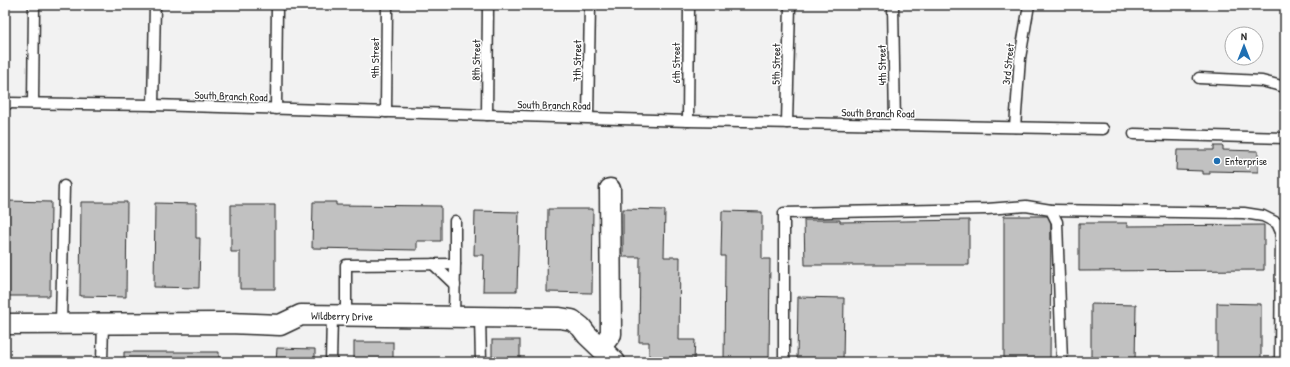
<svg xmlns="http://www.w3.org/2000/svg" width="1290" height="367" font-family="'Patrick Hand',sans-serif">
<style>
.building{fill:#c1c1c1;stroke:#2b2b2b}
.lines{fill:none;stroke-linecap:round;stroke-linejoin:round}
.lane-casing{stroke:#2b2b2b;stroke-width:13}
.street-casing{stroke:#2b2b2b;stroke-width:23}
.lane{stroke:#fff;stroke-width:10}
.street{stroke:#fff;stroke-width:20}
.poi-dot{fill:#1f6fb2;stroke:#fff;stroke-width:1.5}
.labels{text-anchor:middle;stroke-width:3;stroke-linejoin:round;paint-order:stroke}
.street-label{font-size:11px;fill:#2b2b2b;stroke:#fff}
.poi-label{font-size:11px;fill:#2b2b2b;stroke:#fff;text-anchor:start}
</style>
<rect width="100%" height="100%" fill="#f2f2f2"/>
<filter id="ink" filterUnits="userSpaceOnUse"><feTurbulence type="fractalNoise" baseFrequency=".025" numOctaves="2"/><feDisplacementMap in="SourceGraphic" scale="8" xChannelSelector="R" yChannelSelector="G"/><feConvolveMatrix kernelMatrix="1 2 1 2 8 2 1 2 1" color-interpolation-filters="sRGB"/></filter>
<g filter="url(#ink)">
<g class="building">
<polygon points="1214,146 1223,146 1223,150 1258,151 1258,172 1210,171 1210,174 1203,174 1203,171 1176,170 1177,150 1214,150"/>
<polygon points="6,201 51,202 50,296 5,296"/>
<polygon points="81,202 127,202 126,297 80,296"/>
<polygon points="313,202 336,202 336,205 441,206 441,241 417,241 417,250 312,248"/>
<polygon points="155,203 196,204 196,238 200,238 199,288 154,287"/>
<polygon points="231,205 275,205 275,289 240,289 240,252 231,252"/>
<polygon points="548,209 593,209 592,293 547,292"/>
<polygon points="623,209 665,210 664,257 680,257 679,340 695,340 694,360 649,359 649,342 639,342 640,257 623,257"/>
<polygon points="475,211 519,212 517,291 483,291 484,255 474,255"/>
<polygon points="722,211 762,212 762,259 770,259 769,362 724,362 725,256 721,256"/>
<polygon points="1004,216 1051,216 1050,362 1004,362"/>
<polygon points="804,220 840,220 840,222 969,220 969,265 805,265"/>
<polygon points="1079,223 1127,223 1127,226 1264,225 1264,270 1079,271"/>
<polygon points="798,297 844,298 843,362 797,362"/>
<polygon points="1217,303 1261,304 1261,362 1217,362"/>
<polygon points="1091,304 1136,305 1135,362 1091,362"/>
<rect x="492" y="340" width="28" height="22"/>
<rect x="354" y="342" width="39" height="20"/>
<polygon points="277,348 315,349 315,362 276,362"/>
<polygon points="124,352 219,352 219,360 243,360 243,362 124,362"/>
<polygon points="875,360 969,361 969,362 875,362"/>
</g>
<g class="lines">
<defs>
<g id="lane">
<polyline points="893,5 895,125"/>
<polyline points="1199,78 1262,81 1285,87"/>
<polyline points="5,103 153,105 688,121 1103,129"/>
<polyline points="33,103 34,5"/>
<polyline points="153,105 155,5"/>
<polyline points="276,109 277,5"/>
<polyline points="386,112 387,5"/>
<polyline points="487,115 488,5"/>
<polyline points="588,117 590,5"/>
<polyline points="688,121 689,5"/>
<polyline points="787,123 790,5"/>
<polyline points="1015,127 1020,58 1029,5"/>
<polyline points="1134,134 1285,138"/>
<polyline points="1051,210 1244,213 1263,216 1277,223 1281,232 1280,362"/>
<polyline points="433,264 455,285"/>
<polyline points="455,264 455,221"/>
<polyline points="346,316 346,265 455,264 454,316"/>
<polyline points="480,317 481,362"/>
<polyline points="61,323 64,186"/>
<polyline points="102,362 103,323"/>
<polyline points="331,362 332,316"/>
<polyline points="784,362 784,213 987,209 1026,206 1051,210 1057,222 1062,362"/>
</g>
<g id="street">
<polyline points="5,324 229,323 280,325 301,315 560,318 572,320 581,327 587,335 615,362"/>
<polyline points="601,347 611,334 610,189"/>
</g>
</defs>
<use href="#lane" class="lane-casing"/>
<use href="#street" class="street-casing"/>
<use href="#lane" class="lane"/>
<use href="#street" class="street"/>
</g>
</g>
<circle class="poi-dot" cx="1217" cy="161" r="4"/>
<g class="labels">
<g class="street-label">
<text transform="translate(375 58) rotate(-90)" y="4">9th Street</text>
<text transform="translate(476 60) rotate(-89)" y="4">8th Street</text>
<text transform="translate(577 61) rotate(-89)" y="4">7th Street</text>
<text transform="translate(676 63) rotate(-90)" y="4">6th Street</text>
<text transform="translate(776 64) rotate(-89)" y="4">5th Street</text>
<text transform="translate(1008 64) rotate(-84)" y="4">3rd Street</text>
<text transform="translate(882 65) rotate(-91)" y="4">4th Street</text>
<text transform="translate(231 96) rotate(2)" y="4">South Branch Road</text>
<text transform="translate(554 105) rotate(1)" y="4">South Branch Road</text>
<text transform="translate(878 113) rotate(1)" y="4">South Branch Road</text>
<text transform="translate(342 316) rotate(1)" y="4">Wildberry Drive</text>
</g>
<g class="poi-label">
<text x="1225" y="165">Enterprise</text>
</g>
</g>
<rect width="1290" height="367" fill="none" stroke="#fff" stroke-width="20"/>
<rect x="10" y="10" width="1270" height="347" fill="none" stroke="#2b2b2b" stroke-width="1.5" filter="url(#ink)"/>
<g transform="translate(1244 46)"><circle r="19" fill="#ffffff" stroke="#aaaaaa"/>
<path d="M0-3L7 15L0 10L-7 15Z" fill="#1f6fb2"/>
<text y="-6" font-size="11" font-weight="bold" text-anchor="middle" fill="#2b2b2b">N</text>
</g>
</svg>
